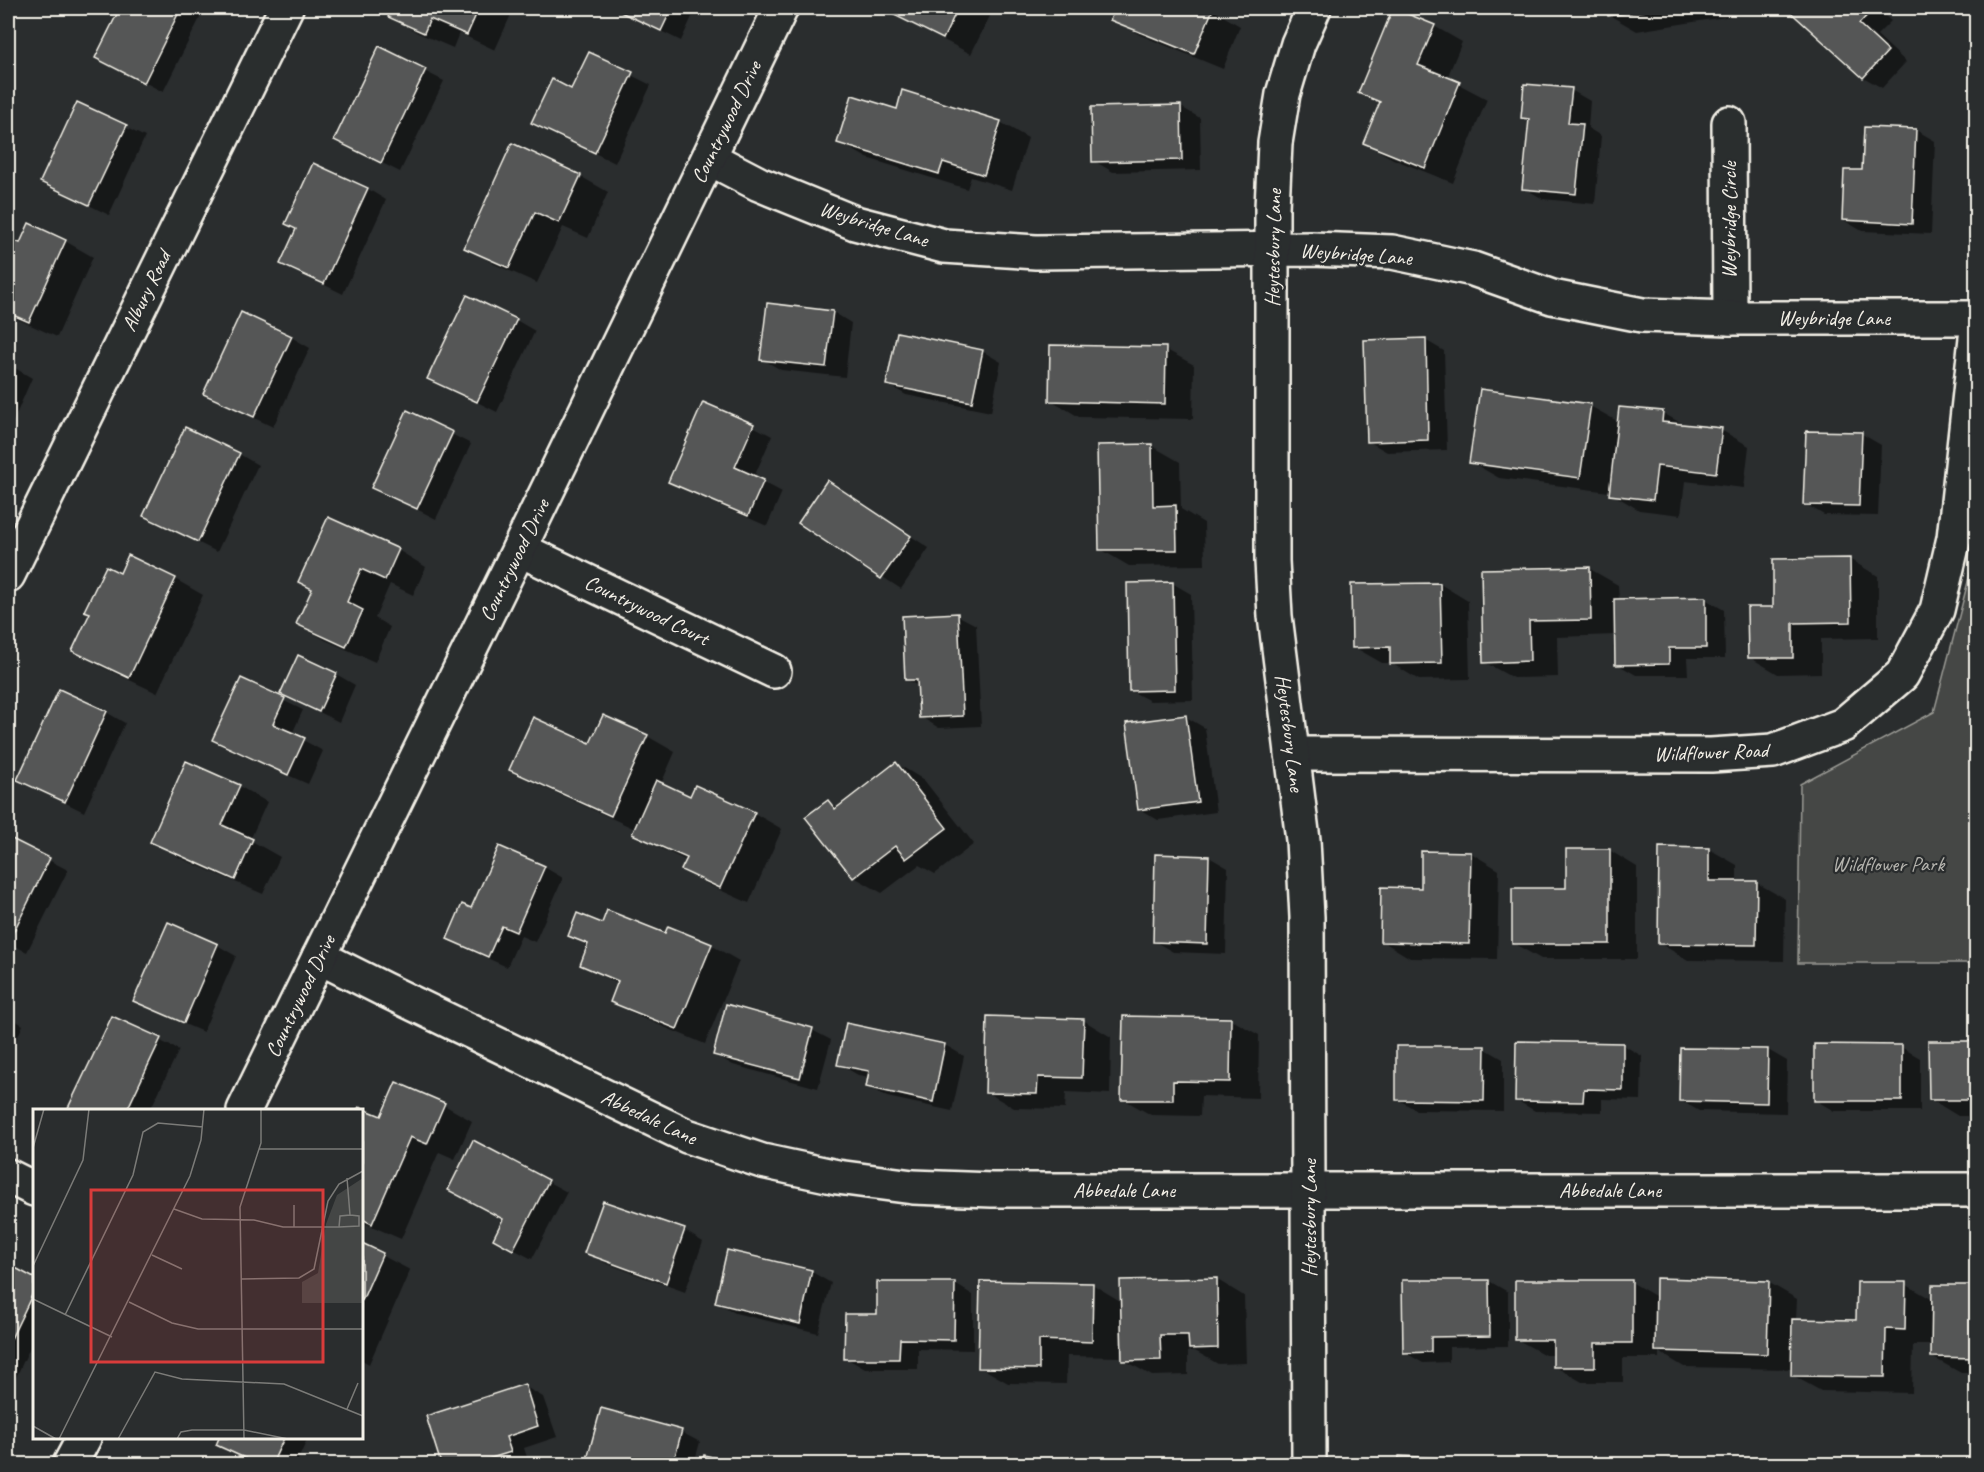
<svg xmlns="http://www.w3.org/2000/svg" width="1984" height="1472" font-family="Caveat,sans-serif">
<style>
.green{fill:#444645;stroke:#9c9c96;stroke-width:1.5}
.shadow{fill:#0007}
.building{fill:#555756;stroke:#f4f1e8;stroke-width:1.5}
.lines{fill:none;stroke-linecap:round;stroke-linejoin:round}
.minor-casing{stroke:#f4f1e8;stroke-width:38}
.minor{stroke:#2a2d2e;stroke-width:33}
.labels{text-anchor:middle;stroke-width:4.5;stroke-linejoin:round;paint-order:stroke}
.street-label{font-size:21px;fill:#f4f1e8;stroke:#2a2d2e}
.park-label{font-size:21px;fill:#b6b5af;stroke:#2a2d2e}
.inset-road{fill:none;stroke:#7b7b78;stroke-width:1.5}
.view{fill:#d93c3b;fill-opacity:0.15;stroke:#d93c3b;stroke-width:3}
.inset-edge{fill:none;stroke:#f4f1e8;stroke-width:3}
</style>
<rect width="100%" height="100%" fill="#2a2d2e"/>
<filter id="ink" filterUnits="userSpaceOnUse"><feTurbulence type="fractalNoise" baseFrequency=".0167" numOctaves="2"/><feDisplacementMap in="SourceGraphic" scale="12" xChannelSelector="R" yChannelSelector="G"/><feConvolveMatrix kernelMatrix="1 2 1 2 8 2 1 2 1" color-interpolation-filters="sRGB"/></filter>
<g filter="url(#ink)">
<polygon class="green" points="1976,551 1976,963 1798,963 1800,784 1934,712"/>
<g class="shadow">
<polygon points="122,8 190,8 202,14 163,92 97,57"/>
<polygon points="394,8 514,8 495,50 459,33 453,48 418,33 390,17"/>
<polygon points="614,8 696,8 681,41"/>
<polygon points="891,8 994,8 971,54 918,27 890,11"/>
<polygon points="1117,8 1214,8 1213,10 1240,26 1223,69 1140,35 1112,19"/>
<polygon points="1608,8 1755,8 1756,12 1637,31 1609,15"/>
<polygon points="1788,8 1876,8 1891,21 1877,35 1906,62 1882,88 1863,77"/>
<polygon points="1434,26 1462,42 1447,78 1487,99 1453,183 1393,159 1365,143 1380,104 1360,93"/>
<polygon points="379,48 444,81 400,172 336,140"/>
<polygon points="589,54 651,85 615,163 533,123 572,91"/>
<polygon points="1571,90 1590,101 1588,128 1601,136 1595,204 1543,199 1524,188 1530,122 1523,117"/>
<polygon points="78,104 145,137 109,215 42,182"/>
<polygon points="1181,107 1200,118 1201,170 1113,172 1094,161"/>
<polygon points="1000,122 1028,138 1012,190 971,177 967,189 867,158 839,142"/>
<polygon points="1916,130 1935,141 1931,234 1862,231 1843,220 1863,172"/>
<polygon points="314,165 368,189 386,200 343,294 282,264 297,230"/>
<polygon points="580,176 608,192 588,238 563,227 537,283 494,264 466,247"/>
<polygon points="8,239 20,245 65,241 93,257 57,337 8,315"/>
<polygon points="833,312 851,323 845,377 781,370 762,359"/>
<polygon points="516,320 535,331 497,412 429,378"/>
<polygon points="291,337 310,348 273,427 205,394"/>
<polygon points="1425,340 1444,351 1447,450 1387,452 1368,441"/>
<polygon points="1165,349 1194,365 1193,419 1079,417 1051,400"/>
<polygon points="982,351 1001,362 991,412 906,395 887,384"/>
<polygon points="8,364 32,378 8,433"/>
<polygon points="1590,406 1619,422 1663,413 1686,426 1721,430 1749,446 1744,488 1685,481 1681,515 1639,510 1609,492 1499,478 1471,462"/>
<polygon points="408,412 471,444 436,519 373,487"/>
<polygon points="753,426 772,436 754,477 782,492 767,526 689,492 670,481"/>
<polygon points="1862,434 1881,445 1878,516 1824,515 1805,504"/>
<polygon points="1152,446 1180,462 1181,509 1204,523 1205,565 1129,566 1100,549"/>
<polygon points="239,454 258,465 217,552 145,516"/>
<polygon points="828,482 929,548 901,589 800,523"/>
<polygon points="398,550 426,567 413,595 390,584 375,618 390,627 375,662 325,640 297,624 313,589"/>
<polygon points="1849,559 1878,576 1878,638 1821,639 1821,673 1778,674 1749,657 1775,608"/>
<polygon points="1590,569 1618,585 1619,600 1705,599 1724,610 1725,658 1687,658 1688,675 1636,675 1617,664 1616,635 1557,637 1558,677 1513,678 1484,662 1483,571"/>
<polygon points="120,575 175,579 203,595 157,693 102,667 74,651"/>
<polygon points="1172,583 1191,594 1193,700 1150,701 1131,691"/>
<polygon points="1440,584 1468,601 1470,679 1419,680 1391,663 1382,663 1354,647"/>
<polygon points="957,615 976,625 981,726 939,728 921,717 919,687 906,679"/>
<polygon points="336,674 355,685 339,722 282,693"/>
<polygon points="241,680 303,710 292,734 323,751 308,784 233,751 214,740"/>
<polygon points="106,712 125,723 84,812 19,780"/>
<polygon points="1186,717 1205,728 1216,812 1158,820 1139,809"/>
<polygon points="647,736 675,752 661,784 691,798 754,813 782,829 749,903 711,886 683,870 687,861 662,849 634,833 635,829 539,785 511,769"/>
<polygon points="896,763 924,780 974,844 935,874 919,865 882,893 854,877 828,802 839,808"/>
<polygon points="239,786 267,802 250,840 280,857 263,894 180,858 152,841"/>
<polygon points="8,839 68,870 27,952 8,943"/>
<polygon points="1709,849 1737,865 1737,883 1757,883 1785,899 1784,961 1688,960 1659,943"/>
<polygon points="1609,850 1637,867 1637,959 1541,959 1513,943"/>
<polygon points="1423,852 1471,853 1499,870 1497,959 1410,958 1382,941 1422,889"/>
<polygon points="1209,857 1228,868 1226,954 1173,952 1154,941"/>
<polygon points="544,867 563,878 535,942 521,936 507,967 467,949 449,939 472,910"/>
<polygon points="602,925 711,945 739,961 705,1044 640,1017 612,1001 618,984 581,964 589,947 569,935"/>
<polygon points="217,945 236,956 203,1032 154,1011 135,1000"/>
<polygon points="8,1016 23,1025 8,1058"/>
<polygon points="113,1018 179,1050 150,1110 69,1110"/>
<polygon points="1230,1019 1259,1035 1258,1098 1201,1096 1200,1116 1151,1115 1123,1099"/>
<polygon points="1083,1020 1111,1037 1110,1094 1066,1092 1065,1109 1014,1108 986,1092"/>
<polygon points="847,1025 945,1045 964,1056 952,1111 887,1097 868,1086 870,1077 858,1075 839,1064"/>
<polygon points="812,1030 831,1040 818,1088 733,1065 714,1054"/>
<polygon points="1517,1042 1623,1045 1642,1056 1641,1100 1602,1099 1602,1112 1535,1111 1516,1100"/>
<polygon points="1930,1043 1976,1043 1976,1116 1958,1116 1930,1099"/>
<polygon points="1901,1047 1920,1058 1920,1111 1834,1111 1815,1100"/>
<polygon points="1484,1048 1503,1059 1503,1111 1416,1110 1397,1099"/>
<polygon points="1681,1049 1768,1050 1787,1061 1786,1113 1699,1111 1680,1100"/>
<polygon points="444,1105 472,1121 455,1159 439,1152 401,1239 362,1222 362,1110 359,1110 360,1109 381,1118"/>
<polygon points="474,1142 567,1192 532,1259 513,1249 505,1219"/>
<polygon points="604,1203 685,1231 703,1242 685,1292 605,1263 586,1253"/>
<polygon points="362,1245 410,1270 369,1364 362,1360"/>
<polygon points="728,1252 812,1272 831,1283 818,1333 735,1313 717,1302"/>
<polygon points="8,1266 34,1279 34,1339 11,1388 8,1386"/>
<polygon points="1216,1279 1244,1296 1246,1363 1218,1364 1195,1351 1188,1351 1188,1375 1152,1376 1124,1360 1123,1320 1120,1320 1120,1357 1067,1356 1066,1384 1008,1383 980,1367 1092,1284 1122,1302"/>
<polygon points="1489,1281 1508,1292 1508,1346 1449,1347 1449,1362 1423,1363 1404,1352"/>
<polygon points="1631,1282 1657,1297 1768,1282 1797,1299 1796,1320 1857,1321 1905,1284 1933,1300 1933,1286 1976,1287 1976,1373 1961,1373 1932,1357 1933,1345 1913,1345 1912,1393 1821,1391 1792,1375 1792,1369 1684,1367 1659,1352 1659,1358 1623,1358 1623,1382 1582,1382 1554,1366 1554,1355 1545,1355 1516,1339"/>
<polygon points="955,1284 973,1295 973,1350 918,1349 918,1369 865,1369 846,1358 878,1316"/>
<polygon points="524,1386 543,1397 557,1437 524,1448 529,1463 523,1464 443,1464 427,1417"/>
<polygon points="681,1432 700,1442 694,1464 599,1464 588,1458"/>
<polygon points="221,1438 308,1438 296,1464 256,1464 218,1445"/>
<polygon points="1400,1458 1443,1460 1451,1464 1400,1464"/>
</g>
<g class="building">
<polygon points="120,8 181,8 144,83 95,58"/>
<polygon points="393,8 479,8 467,35 430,19 424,33 388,17"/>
<polygon points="612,8 672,8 661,31"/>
<polygon points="890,8 958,8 943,39 888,12"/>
<polygon points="1115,8 1210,8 1213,9 1194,54 1110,20"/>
<polygon points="1393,8 1435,25 1418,65 1460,82 1425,168 1363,143 1380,102 1358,93"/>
<polygon points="1606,8 1661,8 1608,16"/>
<polygon points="1786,8 1871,8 1873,9 1859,24 1888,51 1863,78"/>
<polygon points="379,46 426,69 381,163 334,140"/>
<polygon points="589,52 633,72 595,153 531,123 552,79 571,89"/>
<polygon points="1524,84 1572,88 1568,123 1583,124 1576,194 1522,189 1529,119 1521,118"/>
<polygon points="902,90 1001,121 984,175 943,162 939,174 837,143 852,95 897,109"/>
<polygon points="77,102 127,125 89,205 40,182"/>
<polygon points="1181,105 1182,160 1092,162 1091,107"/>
<polygon points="1864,127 1916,129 1912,224 1842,220 1844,170 1862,170"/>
<polygon points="512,143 581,175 559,223 535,212 509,268 464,248"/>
<polygon points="313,163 368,188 324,284 280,264 296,229 285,224"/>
<polygon points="29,223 66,240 29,322 8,313 8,238 20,243"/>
<polygon points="467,295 517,319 477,402 427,379"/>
<polygon points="767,303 833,311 826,367 760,360"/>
<polygon points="241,312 292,336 254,417 203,394"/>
<polygon points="897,332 983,350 972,402 886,385"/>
<polygon points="1426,338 1428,440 1367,442 1364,340"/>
<polygon points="1050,345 1166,347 1165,404 1049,401"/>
<polygon points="1480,389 1591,404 1580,478 1469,463"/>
<polygon points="703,402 754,424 735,467 764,480 748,516 668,482"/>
<polygon points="1619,407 1663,411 1662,422 1722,428 1716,473 1657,466 1653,500 1609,495"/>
<polygon points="407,410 453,432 417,509 371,488"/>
<polygon points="185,427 240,453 198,542 143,516"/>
<polygon points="1806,431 1862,432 1859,506 1803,505"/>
<polygon points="1152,444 1153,506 1176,505 1177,550 1099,550 1097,445"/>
<polygon points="827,480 911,536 881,579 798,523"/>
<polygon points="328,517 399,549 385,580 361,569 347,602 363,610 346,647 296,624 312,589 298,582"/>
<polygon points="128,555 176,578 129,678 72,651 90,613 84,611 106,566 120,573"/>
<polygon points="1850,558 1851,622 1793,623 1793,658 1748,658 1747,607 1773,607 1773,559"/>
<polygon points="1590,567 1591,620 1529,621 1530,661 1483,663 1481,569"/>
<polygon points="1173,582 1175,690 1129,691 1127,583"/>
<polygon points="1440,583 1442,663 1390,664 1390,647 1352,648 1351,584"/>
<polygon points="1706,597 1706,648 1669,648 1669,664 1615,665 1614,599"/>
<polygon points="958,613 963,716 919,718 917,680 905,680 902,616"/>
<polygon points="298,655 337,673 319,712 280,694"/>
<polygon points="241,678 285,698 273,724 305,738 288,775 212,740"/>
<polygon points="59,689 107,711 65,802 17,780"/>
<polygon points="603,715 648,735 611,816 509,770 533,717 590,743"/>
<polygon points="1186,715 1198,802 1138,810 1126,723"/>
<polygon points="186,761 240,785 222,825 253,839 235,880 150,842"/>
<polygon points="896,762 947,828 906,859 895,846 853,878 805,817 828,800 835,809"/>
<polygon points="656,780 690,796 695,785 755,812 720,888 681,870 687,858 632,834"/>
<polygon points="8,837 50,858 8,943"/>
<polygon points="499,846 545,866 516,932 502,926 488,957 447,939 462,904 471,908"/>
<polygon points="1659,847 1709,848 1709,881 1757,881 1756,945 1658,944"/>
<polygon points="1566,849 1610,849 1610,944 1512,944 1512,888 1566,888"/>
<polygon points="1421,851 1471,852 1469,944 1380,942 1381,887 1421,888"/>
<polygon points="1155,854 1209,856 1207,944 1153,942"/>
<polygon points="607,910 665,933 668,926 712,944 677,1029 610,1002 618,981 580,965 588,944 568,936 577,913 602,923"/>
<polygon points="168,922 218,944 184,1023 133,1001"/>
<polygon points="726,1004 813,1028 800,1078 713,1055"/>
<polygon points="112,1016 161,1038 127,1110 67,1110"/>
<polygon points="987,1016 1084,1019 1082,1078 1038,1077 1037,1094 985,1093"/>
<polygon points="1123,1016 1231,1018 1230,1082 1173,1081 1173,1100 1121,1100"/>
<polygon points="846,1023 945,1044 933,1102 866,1087 869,1071 837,1065"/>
<polygon points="1516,1041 1623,1043 1623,1090 1584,1089 1583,1102 1515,1101"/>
<polygon points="1928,1041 1976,1041 1976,1100 1929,1100"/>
<polygon points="1814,1044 1902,1045 1902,1101 1814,1101"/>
<polygon points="1396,1046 1485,1046 1484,1101 1396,1100"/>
<polygon points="1680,1048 1768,1049 1767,1103 1679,1101"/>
<polygon points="396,1082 445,1103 427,1144 410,1137 372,1224 362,1219 362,1110 357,1110 359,1107 381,1116"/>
<polygon points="473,1140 549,1180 513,1250 493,1239 503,1219 448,1190"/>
<polygon points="603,1201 685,1229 666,1283 584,1253"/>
<polygon points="362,1243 383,1253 362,1301"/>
<polygon points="727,1250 812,1270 800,1324 715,1303"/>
<polygon points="8,1264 34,1278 34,1291 8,1345"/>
<polygon points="1217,1278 1218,1348 1189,1349 1188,1335 1160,1335 1161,1360 1122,1361 1120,1280"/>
<polygon points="1656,1278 1769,1281 1767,1354 1655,1351"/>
<polygon points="1402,1280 1489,1280 1490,1336 1431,1337 1431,1352 1403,1353"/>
<polygon points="1515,1280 1632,1280 1632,1343 1595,1343 1595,1367 1553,1367 1553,1340 1515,1340"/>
<polygon points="980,1281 1093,1283 1092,1342 1039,1340 1039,1369 978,1368"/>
<polygon points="877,1282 955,1282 954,1340 900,1339 899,1359 844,1359 845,1314 877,1314"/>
<polygon points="1857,1282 1906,1282 1905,1330 1886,1329 1885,1377 1791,1376 1792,1319 1856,1320"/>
<polygon points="1932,1285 1976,1285 1976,1358 1931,1357"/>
<polygon points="525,1384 538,1426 506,1437 511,1452 472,1464 441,1464 426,1416"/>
<polygon points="601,1408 682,1430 673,1464 607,1464 587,1459"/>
<polygon points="219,1438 284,1438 272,1464 258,1464 216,1445"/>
<polygon points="704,1455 742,1464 701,1464"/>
<polygon points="1399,1456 1443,1458 1443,1464 1398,1464"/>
<polygon points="1669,1460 1687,1464 1668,1464"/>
</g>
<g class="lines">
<defs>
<g id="minor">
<polyline points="1729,123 1730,318"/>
<polyline points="709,158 759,184 855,223 944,246 1036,252 1312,249 1392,252 1473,269 1552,297 1642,315 1730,318 1976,318"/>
<polyline points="519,549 774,671"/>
<polyline points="8,575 286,8"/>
<polyline points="1292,754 1711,755 1773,751 1843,725 1902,675 1937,610 1954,538 1976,338"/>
<polyline points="319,957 383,989 687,1136 762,1161 837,1177 913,1187 992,1190 1976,1190"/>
<polyline points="244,1110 519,549 781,8"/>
<polyline points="8,1176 34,1189"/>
<polyline points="70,1464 84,1438"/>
<polyline points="1309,1464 1307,917 1303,840 1275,616 1272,561 1272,208 1275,143 1283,94 1298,44 1314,8"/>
</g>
</defs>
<use href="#minor" class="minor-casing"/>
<use href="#minor" class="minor"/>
</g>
</g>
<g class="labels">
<g class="street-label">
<text transform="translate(726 122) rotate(-64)" y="7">Countrywood Drive</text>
<text transform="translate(1729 220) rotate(-90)" y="7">Weybridge Circle</text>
<text transform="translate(874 224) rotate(17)" y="7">Weybridge Lane</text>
<text transform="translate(1273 248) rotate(-89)" y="7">Heytesbury Lane</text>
<text transform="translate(1356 254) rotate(4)" y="7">Weybridge Lane</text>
<text transform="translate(146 291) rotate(-64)" y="7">Albury Road</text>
<text x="1834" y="325">Weybridge Lane</text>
<text transform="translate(514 560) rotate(-64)" y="7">Countrywood Drive</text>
<text transform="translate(647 610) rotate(26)" y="7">Countrywood Court</text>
<text transform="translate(1290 733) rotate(83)" y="7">Heytesbury Lane</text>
<text transform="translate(1711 752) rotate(-2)" y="7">Wildflower Road</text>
<text transform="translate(300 996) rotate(-64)" y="7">Countrywood Drive</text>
<text transform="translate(649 1117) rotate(25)" y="7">Abbedale Lane</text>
<text x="1124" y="1197">Abbedale Lane</text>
<text x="1610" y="1197">Abbedale Lane</text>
<text transform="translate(1309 1218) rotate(-90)" y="7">Heytesbury Lane</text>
</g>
<g class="park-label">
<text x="1888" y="871">Wildflower Park</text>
</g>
</g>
<g transform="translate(33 1109)">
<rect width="330" height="330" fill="#2a2d2e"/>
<path d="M330,69V194H269V173L285,164L293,115L304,86Z" fill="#444645"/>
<path class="inset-road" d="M0,39L11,0M226,40H330M261,96V118M141,100L169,110L221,111L250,118H306L307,107L317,106L314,69M306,118L326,117V107L317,106M119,146L149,160M0,157L50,51L56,0M209,170L266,169L281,160L295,92L306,75L330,62M0,190L79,228M96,193L139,214L165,220H330M32,206L100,66L110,23L125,14L170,18M314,300L325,274M0,317L23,330M26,330L157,67L168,31L171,0M85,330L122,263L149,270L251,275L330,307M144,330L148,323L159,321H211L255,330M211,330L207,98L228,34V0"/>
<path class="view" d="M58,81H290V253H58Z"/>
<rect width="330" height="330" class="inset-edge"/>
</g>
<rect width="1984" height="1472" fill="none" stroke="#2a2d2e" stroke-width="30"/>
<rect x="15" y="15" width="1954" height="1442" fill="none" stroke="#f4f1e8" stroke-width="2" filter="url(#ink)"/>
</svg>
